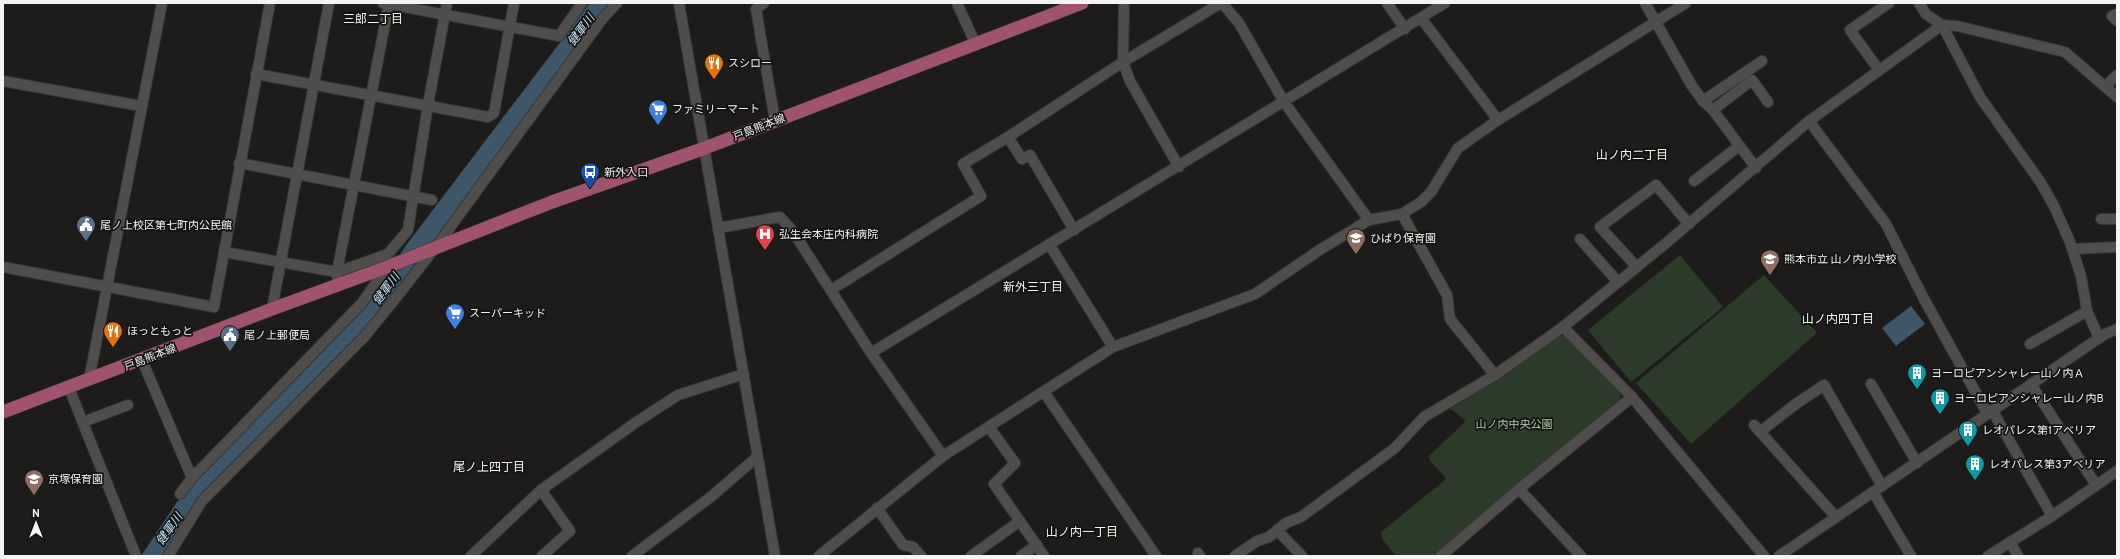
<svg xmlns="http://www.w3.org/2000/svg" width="2120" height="559" font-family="Overpass,'Noto Sans JP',sans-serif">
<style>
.green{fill:#2c3b29}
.water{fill:#3d566a}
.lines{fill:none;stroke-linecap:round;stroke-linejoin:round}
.minor-casing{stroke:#363634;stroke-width:12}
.major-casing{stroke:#363634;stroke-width:14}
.minor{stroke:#4f4e4c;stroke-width:10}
.major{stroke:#9f536e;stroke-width:13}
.labels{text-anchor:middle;stroke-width:3.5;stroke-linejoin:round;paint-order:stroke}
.poi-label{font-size:11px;fill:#f4f4f2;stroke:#131311;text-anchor:start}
.street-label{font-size:11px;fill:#f4f4f2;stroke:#131311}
.park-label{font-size:11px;fill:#aed4a7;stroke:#131311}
.neighbourhood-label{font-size:12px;fill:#f4f4f2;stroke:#131311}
.water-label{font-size:12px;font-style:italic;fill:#c6e3fb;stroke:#131311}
</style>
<rect width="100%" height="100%" fill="#1d1c1a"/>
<g class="green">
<polygon points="1680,255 1723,307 1631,382 1588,330"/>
<polygon points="1764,275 1817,333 1691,444 1636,383"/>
<polygon points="1558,336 1567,336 1621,390 1620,399 1434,556 1396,556 1382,539 1381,532 1445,480 1445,477 1430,461 1429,456 1464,423 1465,420 1448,407"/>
</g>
<g class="water">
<polygon points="590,3 611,3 579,43 387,305 172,541 163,556 141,556 177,502 193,482 374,292 407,244"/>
<polygon points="1911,306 1925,324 1896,346 1882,328"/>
</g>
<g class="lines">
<defs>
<g id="minor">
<polyline points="383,3 559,36 582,3"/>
<polyline points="679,3 775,556"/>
<polyline points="764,3 756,9 775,121"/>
<polyline points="957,3 976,45"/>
<polyline points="1124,3 1123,62 1130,81 1179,167"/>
<polyline points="1222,3 1239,23 1284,102 1369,220"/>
<polyline points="1387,3 1405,29"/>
<polyline points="1645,3 1692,86 1703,101 1713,110 1756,168"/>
<polyline points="1919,3 1926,14 1942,25 1980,97 2041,183 2054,206 2070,242 2081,276 2087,311 2099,338"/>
<polyline points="2117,14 2112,16 2117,21"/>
<polyline points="1421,18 1498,120"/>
<polyline points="1879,70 1850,30 1889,3"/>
<polyline points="256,74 488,117 494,113 514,3"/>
<polyline points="3,81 141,106"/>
<polyline points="2105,87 2117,75"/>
<polyline points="1703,101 1762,61"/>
<polyline points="1713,110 1752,80 1768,102"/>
<polyline points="1809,121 1886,224 1924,299 1987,413"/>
<polyline points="239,163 432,200"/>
<polyline points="1694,181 1739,146"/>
<polyline points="1402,214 1447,295 1450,319 1495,375"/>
<polyline points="2101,219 2117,219"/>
<polyline points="718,228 780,217 792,230 871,353 943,456"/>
<polyline points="1074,230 1030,155 1022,159 1008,137 1123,62 1221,3"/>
<polyline points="1580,239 1618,282"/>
<polyline points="1049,244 1113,347"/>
<polyline points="2072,249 2117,247"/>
<polyline points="224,252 337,272 389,3"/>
<polyline points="3,267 214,307 270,3"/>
<polyline points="1637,267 1600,227 1656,185 1689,224"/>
<polyline points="337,277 337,272 388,254 408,230 428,105 447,3"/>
<polyline points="831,290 981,196 963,164 1008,137"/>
<polyline points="272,309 329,3"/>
<polyline points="1563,327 1632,397 1764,556"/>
<polyline points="2030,344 2087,311"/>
<polyline points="871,353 1445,3"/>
<polyline points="142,360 192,478"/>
<polyline points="89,380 162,3"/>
<polyline points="1871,384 1917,463"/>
<polyline points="2031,384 2096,485"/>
<polyline points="69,388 136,556"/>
<polyline points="1044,392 1156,556"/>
<polyline points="1992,410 2052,516"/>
<polyline points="83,422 128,405"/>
<polyline points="1754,425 1836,517"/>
<polyline points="989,427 1015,463 994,484 1044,556"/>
<polyline points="1760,432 1793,406 1824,385 1882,486"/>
<polyline points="1519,489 1581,556"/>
<polyline points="541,490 570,531 542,556"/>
<polyline points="1873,492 1911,556"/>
<polyline points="180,494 192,478 362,303 387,267"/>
<polyline points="877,508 903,545 913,547 921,556"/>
<polyline points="1277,530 1302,556"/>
<polyline points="2010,542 2018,556"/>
<polyline points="1198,553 1200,556"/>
<polyline points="168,556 202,501 365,336 399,294 435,248 603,18 617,3"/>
<polyline points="471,556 541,490 635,423 678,395 744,374"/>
<polyline points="632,556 712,496 757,457"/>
<polyline points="819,556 943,456 1113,347 1255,294 1318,251 1369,220 1402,214 1421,202 1431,192 1458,148 1498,120 1686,3"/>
<polyline points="971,556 1020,521"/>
<polyline points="1021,556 1037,545"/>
<polyline points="1235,556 1257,541 1269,537 1286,523 1301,517 1395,448 1424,417 1495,375 1563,327 1665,244 1809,121 1942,25 1957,26 2065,52 2117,97"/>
<polyline points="1441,556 1519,489 1632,397"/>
<polyline points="1779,556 2105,334 2117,329"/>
<polyline points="1988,556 2052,516 2117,471"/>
</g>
<polyline id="major" points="3,412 272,309 387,267 552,202 705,148 1082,3"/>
</defs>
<use href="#minor" class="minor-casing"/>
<use href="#major" class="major-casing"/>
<use href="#minor" class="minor"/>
<use href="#major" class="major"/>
</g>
<defs>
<symbol id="restaurant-pin" viewBox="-11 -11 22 30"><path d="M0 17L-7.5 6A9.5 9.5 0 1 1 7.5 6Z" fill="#e8710a" stroke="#131311"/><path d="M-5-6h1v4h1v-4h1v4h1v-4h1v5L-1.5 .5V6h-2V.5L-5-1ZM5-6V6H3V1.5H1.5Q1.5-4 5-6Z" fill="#fff"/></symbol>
<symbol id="supermarket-pin" viewBox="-11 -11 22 30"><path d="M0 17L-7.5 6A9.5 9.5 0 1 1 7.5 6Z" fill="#3f7fe0" stroke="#131311"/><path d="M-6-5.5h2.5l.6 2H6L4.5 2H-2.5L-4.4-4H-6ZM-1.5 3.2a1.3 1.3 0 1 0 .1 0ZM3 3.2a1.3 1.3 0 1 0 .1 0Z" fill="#fff"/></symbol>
<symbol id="bus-pin" viewBox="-11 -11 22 30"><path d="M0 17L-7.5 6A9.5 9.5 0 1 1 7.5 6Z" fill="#1a4fb4" stroke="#131311"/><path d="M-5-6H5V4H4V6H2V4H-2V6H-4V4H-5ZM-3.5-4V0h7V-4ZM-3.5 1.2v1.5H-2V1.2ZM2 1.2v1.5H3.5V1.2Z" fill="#fff"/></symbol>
<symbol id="civic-pin" viewBox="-11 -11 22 30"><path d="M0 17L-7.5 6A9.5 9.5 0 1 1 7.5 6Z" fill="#5c6f8a" stroke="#131311"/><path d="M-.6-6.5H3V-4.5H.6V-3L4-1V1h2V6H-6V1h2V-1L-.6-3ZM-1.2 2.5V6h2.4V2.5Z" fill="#fff"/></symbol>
<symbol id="hospital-pin" viewBox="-11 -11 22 30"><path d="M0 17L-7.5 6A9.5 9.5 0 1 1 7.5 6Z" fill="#e0444e" stroke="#131311"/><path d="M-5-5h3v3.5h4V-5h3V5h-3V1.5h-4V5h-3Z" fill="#fff"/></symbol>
<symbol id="school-pin" viewBox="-11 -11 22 30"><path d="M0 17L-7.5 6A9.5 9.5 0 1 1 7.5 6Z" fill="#8d6e63" stroke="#131311"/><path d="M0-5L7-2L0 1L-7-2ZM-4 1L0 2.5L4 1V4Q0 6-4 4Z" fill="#fff"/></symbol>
<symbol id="building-pin" viewBox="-11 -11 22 30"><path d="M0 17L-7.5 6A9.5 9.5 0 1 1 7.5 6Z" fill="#0f9aa8" stroke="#131311"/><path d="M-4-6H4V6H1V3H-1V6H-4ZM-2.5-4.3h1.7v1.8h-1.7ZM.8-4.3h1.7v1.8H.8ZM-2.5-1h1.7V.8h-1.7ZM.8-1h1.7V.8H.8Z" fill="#fff"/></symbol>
</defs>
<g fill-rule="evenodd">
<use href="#restaurant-pin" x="703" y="52" width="22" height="30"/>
<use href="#supermarket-pin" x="647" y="98" width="22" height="30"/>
<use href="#bus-pin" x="579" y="161" width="22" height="30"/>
<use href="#civic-pin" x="75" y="214" width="22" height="30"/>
<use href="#hospital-pin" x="754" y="223" width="22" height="30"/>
<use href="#school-pin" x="1345" y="227" width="22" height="30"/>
<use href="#school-pin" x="1759" y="248" width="22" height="30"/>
<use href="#supermarket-pin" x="444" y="302" width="22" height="30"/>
<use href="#restaurant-pin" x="102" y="320" width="22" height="30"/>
<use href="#civic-pin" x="219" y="324" width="22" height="30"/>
<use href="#building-pin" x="1906" y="362" width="22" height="30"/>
<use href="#building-pin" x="1929" y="387" width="22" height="30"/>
<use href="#building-pin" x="1957" y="419" width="22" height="30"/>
<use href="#building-pin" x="1964" y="453" width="22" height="30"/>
<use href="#school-pin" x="23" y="468" width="22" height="30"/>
</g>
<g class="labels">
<g class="poi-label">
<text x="728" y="67">スシロー</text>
<text x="672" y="113">ファミリーマート</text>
<text x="604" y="176">新外入口</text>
<text x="100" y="229">尾ノ上校区第七町内公民館</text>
<text x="779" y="238">弘生会本庄内科病院</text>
<text x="1370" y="242">ひばり保育園</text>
<text x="1784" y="263">熊本市立 山ノ内小学校</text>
<text x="469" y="317">スーパーキッド</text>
<text x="127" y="335">ほっともっと</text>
<text x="244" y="339">尾ノ上郵便局</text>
<text x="1931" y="377">ヨーロピアンシャレー山ノ内Ａ</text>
<text x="1954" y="402">ヨーロピアンシャレー山ノ内B</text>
<text x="1982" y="434">レオパレス第1アベリア</text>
<text x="1989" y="468">レオパレス第3アベリア</text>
<text x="48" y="483">京塚保育園</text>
</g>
<g class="street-label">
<text transform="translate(759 127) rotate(-21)" y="4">戸島熊本線</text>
<text transform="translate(150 357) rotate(-21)" y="4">戸島熊本線</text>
</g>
<g class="park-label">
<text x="1514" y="428">山ノ内中央公園</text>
</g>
<g class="neighbourhood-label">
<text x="373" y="23">三郎二丁目</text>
<text x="1632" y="159">山ノ内二丁目</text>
<text x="1033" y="291">新外三丁目</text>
<text x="1838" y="323">山ノ内四丁目</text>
<text x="489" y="471">尾ノ上四丁目</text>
<text x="1082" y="536">山ノ内一丁目</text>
</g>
<g class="water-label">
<text transform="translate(581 30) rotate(-53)" y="4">健軍川</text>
<text transform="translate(386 289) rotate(-53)" y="4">健軍川</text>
<text transform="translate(169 529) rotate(-54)" y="4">健軍川</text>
</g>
</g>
<rect width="2120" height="559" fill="none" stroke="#f4f4f2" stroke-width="8"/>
<g transform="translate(36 523)" stroke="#131311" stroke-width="3" paint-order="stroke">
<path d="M0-3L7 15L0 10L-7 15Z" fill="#f4f4f2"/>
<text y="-6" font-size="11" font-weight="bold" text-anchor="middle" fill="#f4f4f2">N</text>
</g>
</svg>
